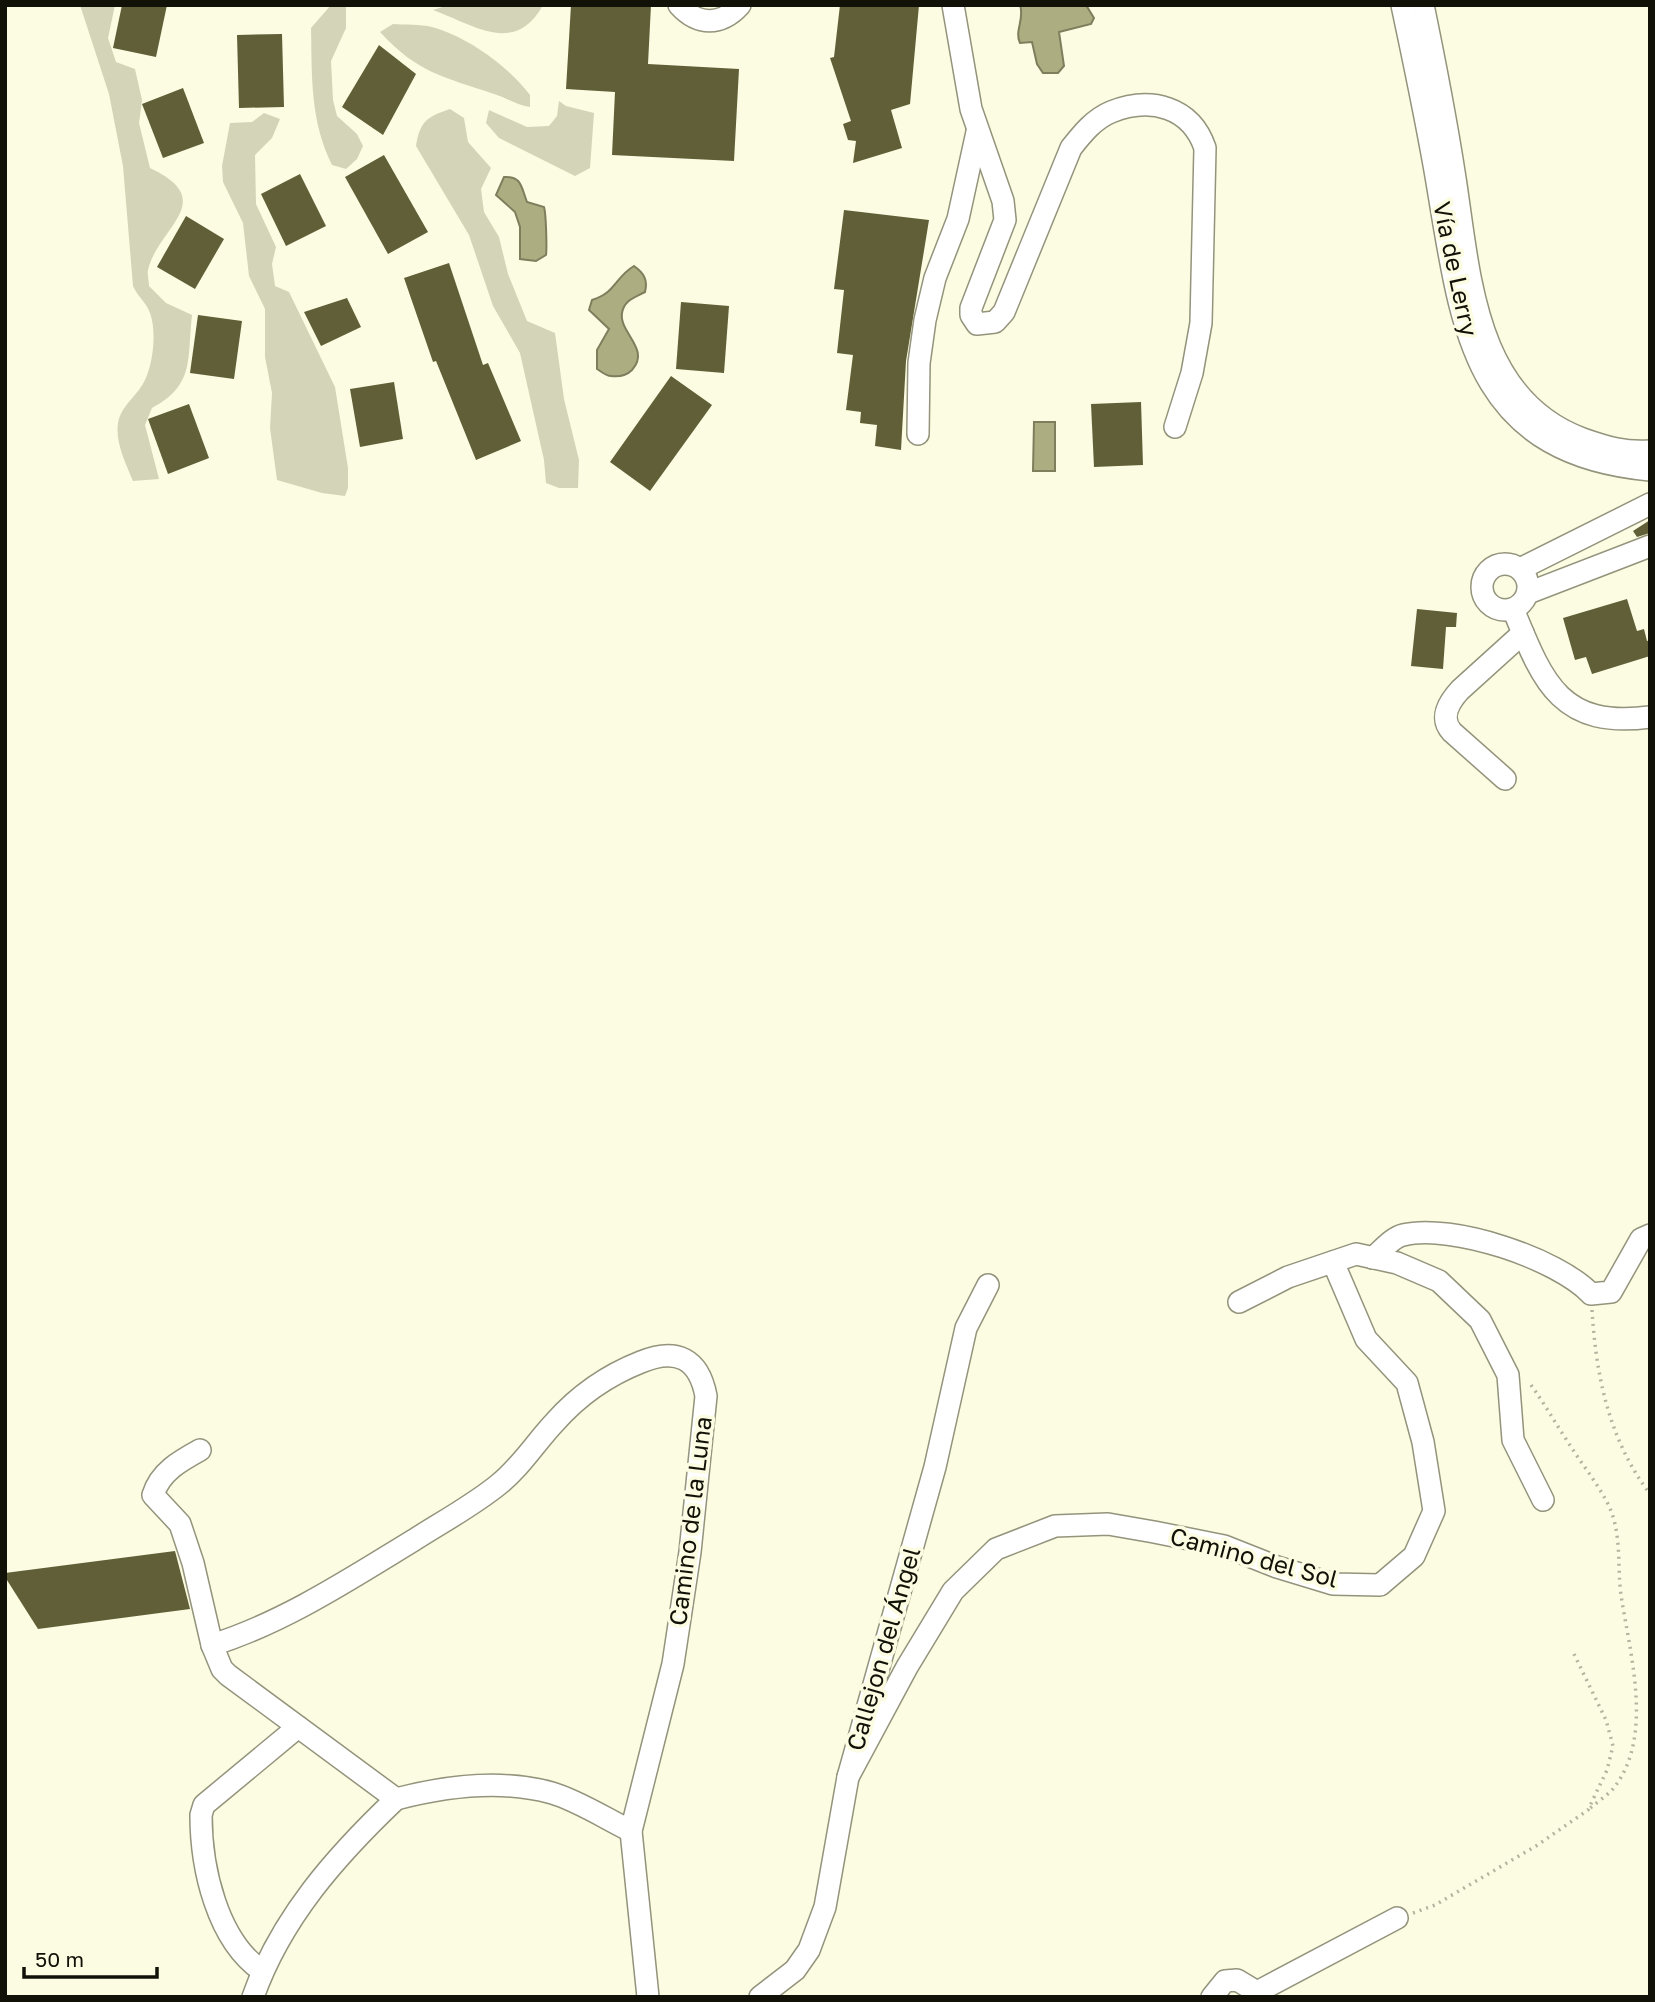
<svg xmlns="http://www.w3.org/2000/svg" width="1655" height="2002" font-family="'Golos Text',sans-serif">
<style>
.green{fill:#d4d4b8}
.water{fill:#adad82;stroke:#7e7e5d;stroke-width:2}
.building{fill:#605f37}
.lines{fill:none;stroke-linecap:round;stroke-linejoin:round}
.minor-casing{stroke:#94937c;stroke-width:24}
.path{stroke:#b3b39f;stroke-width:3.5;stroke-dasharray:2 5;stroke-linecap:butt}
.minor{stroke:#fff;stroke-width:21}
.labels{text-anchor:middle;stroke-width:7;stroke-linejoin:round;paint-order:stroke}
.street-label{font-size:24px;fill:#111108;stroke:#fcfce2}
</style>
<rect width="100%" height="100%" fill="#fcfce2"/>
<g class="green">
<path d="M80,5H115L108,38L116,62L135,69L142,100L139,123L150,168C220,201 158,227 148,270C147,274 149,281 149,286L166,303L192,315C187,360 195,385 152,408L145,425L159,479L133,481C126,464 115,442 118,423C121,406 136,397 144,382C153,365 157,332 150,313C147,303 137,296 133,286L123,166L109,94Z"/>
<path d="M331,5H346V28L331,61L333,100L337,116L357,134L363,146L357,159L346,169L332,165C310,120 312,77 311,28Z"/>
<path d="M449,5H543C515,56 474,25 433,10Z"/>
<path d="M393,24C405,25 420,24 432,27C468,37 508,66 530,95V107C516,105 507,98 494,94C442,76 419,74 380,32Z"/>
<polygon points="559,101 566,106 594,113 590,168 575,176 499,138 486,123 489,110 527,127 549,126 557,116"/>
<path d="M450,109L464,118L468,142L491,168L481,189L484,212L499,237L508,274L527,321L555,333L564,399L579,460L578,488H559L546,483L544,460L520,353L493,306L469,235L416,146C420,122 426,117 450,109Z"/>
<polygon points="264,113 280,119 272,138 255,155 256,204 276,247 272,264 275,286 289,292 335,387 348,468 348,488 345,496 322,493 277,480 270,428 272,393 265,357 265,309 249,276 243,223 223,182 222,166 230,123 252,122"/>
</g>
<g class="water">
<path d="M1020,5H1086L1094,18L1091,24L1059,32L1064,66L1058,73H1043L1037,64L1032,42L1020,43C1014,31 1025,19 1020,5Z"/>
<path d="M504,177C522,176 521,187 527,202L544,207C546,213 547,247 546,255L536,261L520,259V227L515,212L496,195Z"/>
<path d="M634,266C644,273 648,280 645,292C634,298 624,300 622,313C619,333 651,349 632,370C627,375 619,377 611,376C606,376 602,372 597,369V350L609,329L589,310L592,300C616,293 615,277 634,266Z"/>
<polygon points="1034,422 1055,422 1055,471 1033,471"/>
</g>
<g class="building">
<polygon points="122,5 167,5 156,57 113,48"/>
<polygon points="571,5 651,5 648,64 739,69 734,161 612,155 615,92 566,89"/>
<polygon points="840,5 919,5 910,104 891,110 902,148 853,163 856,141 848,140 843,124 851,121 830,58 834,57"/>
<polygon points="282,34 284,107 239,108 237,35"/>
<polygon points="379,45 416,74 383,135 342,107"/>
<polygon points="183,88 204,143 163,158 142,104"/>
<polygon points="384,155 428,232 388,254 345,177"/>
<polygon points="300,174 326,226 286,246 261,194"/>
<polygon points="844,210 929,220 906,361 901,450 875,446 877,425 860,423 861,412 846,410 853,355 837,353 844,290 834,289"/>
<polygon points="186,216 224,239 195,289 157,267"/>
<polygon points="449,263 483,365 488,363 521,441 476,460 436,361 433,362 404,278"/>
<polygon points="347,298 361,327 321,346 304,312"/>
<polygon points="681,302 729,306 724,373 676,369"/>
<polygon points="198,315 242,321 234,379 190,373"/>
<polygon points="671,376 712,405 650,491 610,462"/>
<polygon points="394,382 403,439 360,447 350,389"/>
<polygon points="1141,402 1143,465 1094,467 1091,404"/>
<polygon points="189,404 209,458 168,474 148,419"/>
<polygon points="1650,520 1650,533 1637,537 1633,531"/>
<polygon points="1627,599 1637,631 1644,629 1647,641 1650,640 1650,656 1592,674 1586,657 1575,660 1563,618"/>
<polygon points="1417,609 1457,613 1456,627 1446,627 1443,669 1411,666"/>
<polygon points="175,1551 190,1609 38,1629 5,1577 5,1573"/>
</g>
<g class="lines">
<defs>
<g id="minor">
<path d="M679,5C698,26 721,26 740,5"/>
<path d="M953,5L971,109L1003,201L1005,220L971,308V315L977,324L995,322L1004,312L1071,148C1082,134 1094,119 1111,112C1151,96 1191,107 1205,148L1201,323L1192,373L1175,427"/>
<path d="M1402,5C1415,66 1428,127 1438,188C1462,332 1474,454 1650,470"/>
<path d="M1423,5C1435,63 1446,120 1455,178C1470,275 1474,399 1583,439C1606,447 1625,453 1650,451"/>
<polyline points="918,434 919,363 925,320 935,278 958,219 977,132"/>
<circle cx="1505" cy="587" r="23"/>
<polyline points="1520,569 1650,504"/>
<polyline points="1528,593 1650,546"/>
<path d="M1513,609C1543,682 1560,729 1650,717"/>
<path d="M1505,779L1452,732C1439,718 1449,702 1460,690L1523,633"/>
<path d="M1373,1258C1381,1251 1393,1237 1403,1235C1452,1223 1558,1259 1591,1294L1611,1292L1641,1239L1650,1235"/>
<polyline points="1239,1302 1288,1277 1356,1254 1397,1263 1439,1281 1480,1320 1508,1375 1513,1440 1543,1500"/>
<path d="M200,1450C180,1461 160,1472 153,1495L180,1524L193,1563L212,1645L222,1669L228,1675L396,1799C446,1786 502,1779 552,1793C579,1801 606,1819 631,1831"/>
<path d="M212,1645C283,1623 350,1579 414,1540C442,1522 472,1506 498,1485C520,1468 536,1442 555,1422C578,1396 608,1375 641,1362C677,1347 699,1359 706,1396L690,1552L673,1664L631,1831L648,1997"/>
<polyline points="848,1777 907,1667 953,1591 996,1549 1055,1526 1108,1524 1154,1532 1224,1546 1277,1567 1333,1584 1380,1585 1414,1556 1434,1511 1423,1442 1407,1383 1366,1339 1333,1262"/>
<path d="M262,1971C217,1940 201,1868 201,1815L204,1805L298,1727"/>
<polyline points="1257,1992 1397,1918"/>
<path d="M253,1997C281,1918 336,1856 396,1799"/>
<polyline points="760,1997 795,1970 809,1950 825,1907 848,1777 935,1467 966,1328 988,1285"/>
<polyline points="1212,1997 1225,1981 1237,1980 1257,1992"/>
</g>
</defs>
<use href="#minor" class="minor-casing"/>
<g class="path">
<path d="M1592,1310C1596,1376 1609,1440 1650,1494"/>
<path d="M1531,1385C1544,1403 1554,1421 1566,1439C1580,1462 1597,1482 1609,1506C1622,1535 1617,1565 1621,1595C1630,1655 1655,1739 1612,1790C1605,1797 1596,1803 1588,1810"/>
<polyline points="1413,1913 1435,1905 1536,1846 1588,1810 1607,1770 1613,1746 1606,1720 1573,1652"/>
</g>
<use href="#minor" class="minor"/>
</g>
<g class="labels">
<g class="street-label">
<text transform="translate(1455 269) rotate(78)" y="8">Vía de Lerry</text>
<text transform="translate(691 1521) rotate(-83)" y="8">Camino de la Luna</text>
<text transform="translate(1254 1558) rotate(15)" y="8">Camino del Sol</text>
<text transform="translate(884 1649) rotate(-74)" y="8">Callejon del Ángel</text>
</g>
</g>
<rect width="1655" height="2002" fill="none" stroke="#111108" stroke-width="14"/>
<path d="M24 1967v10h133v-10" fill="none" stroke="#111108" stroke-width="3.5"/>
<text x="35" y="1967" font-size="21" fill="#111108" stroke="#fcfce2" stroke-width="5" paint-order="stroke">50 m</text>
</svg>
